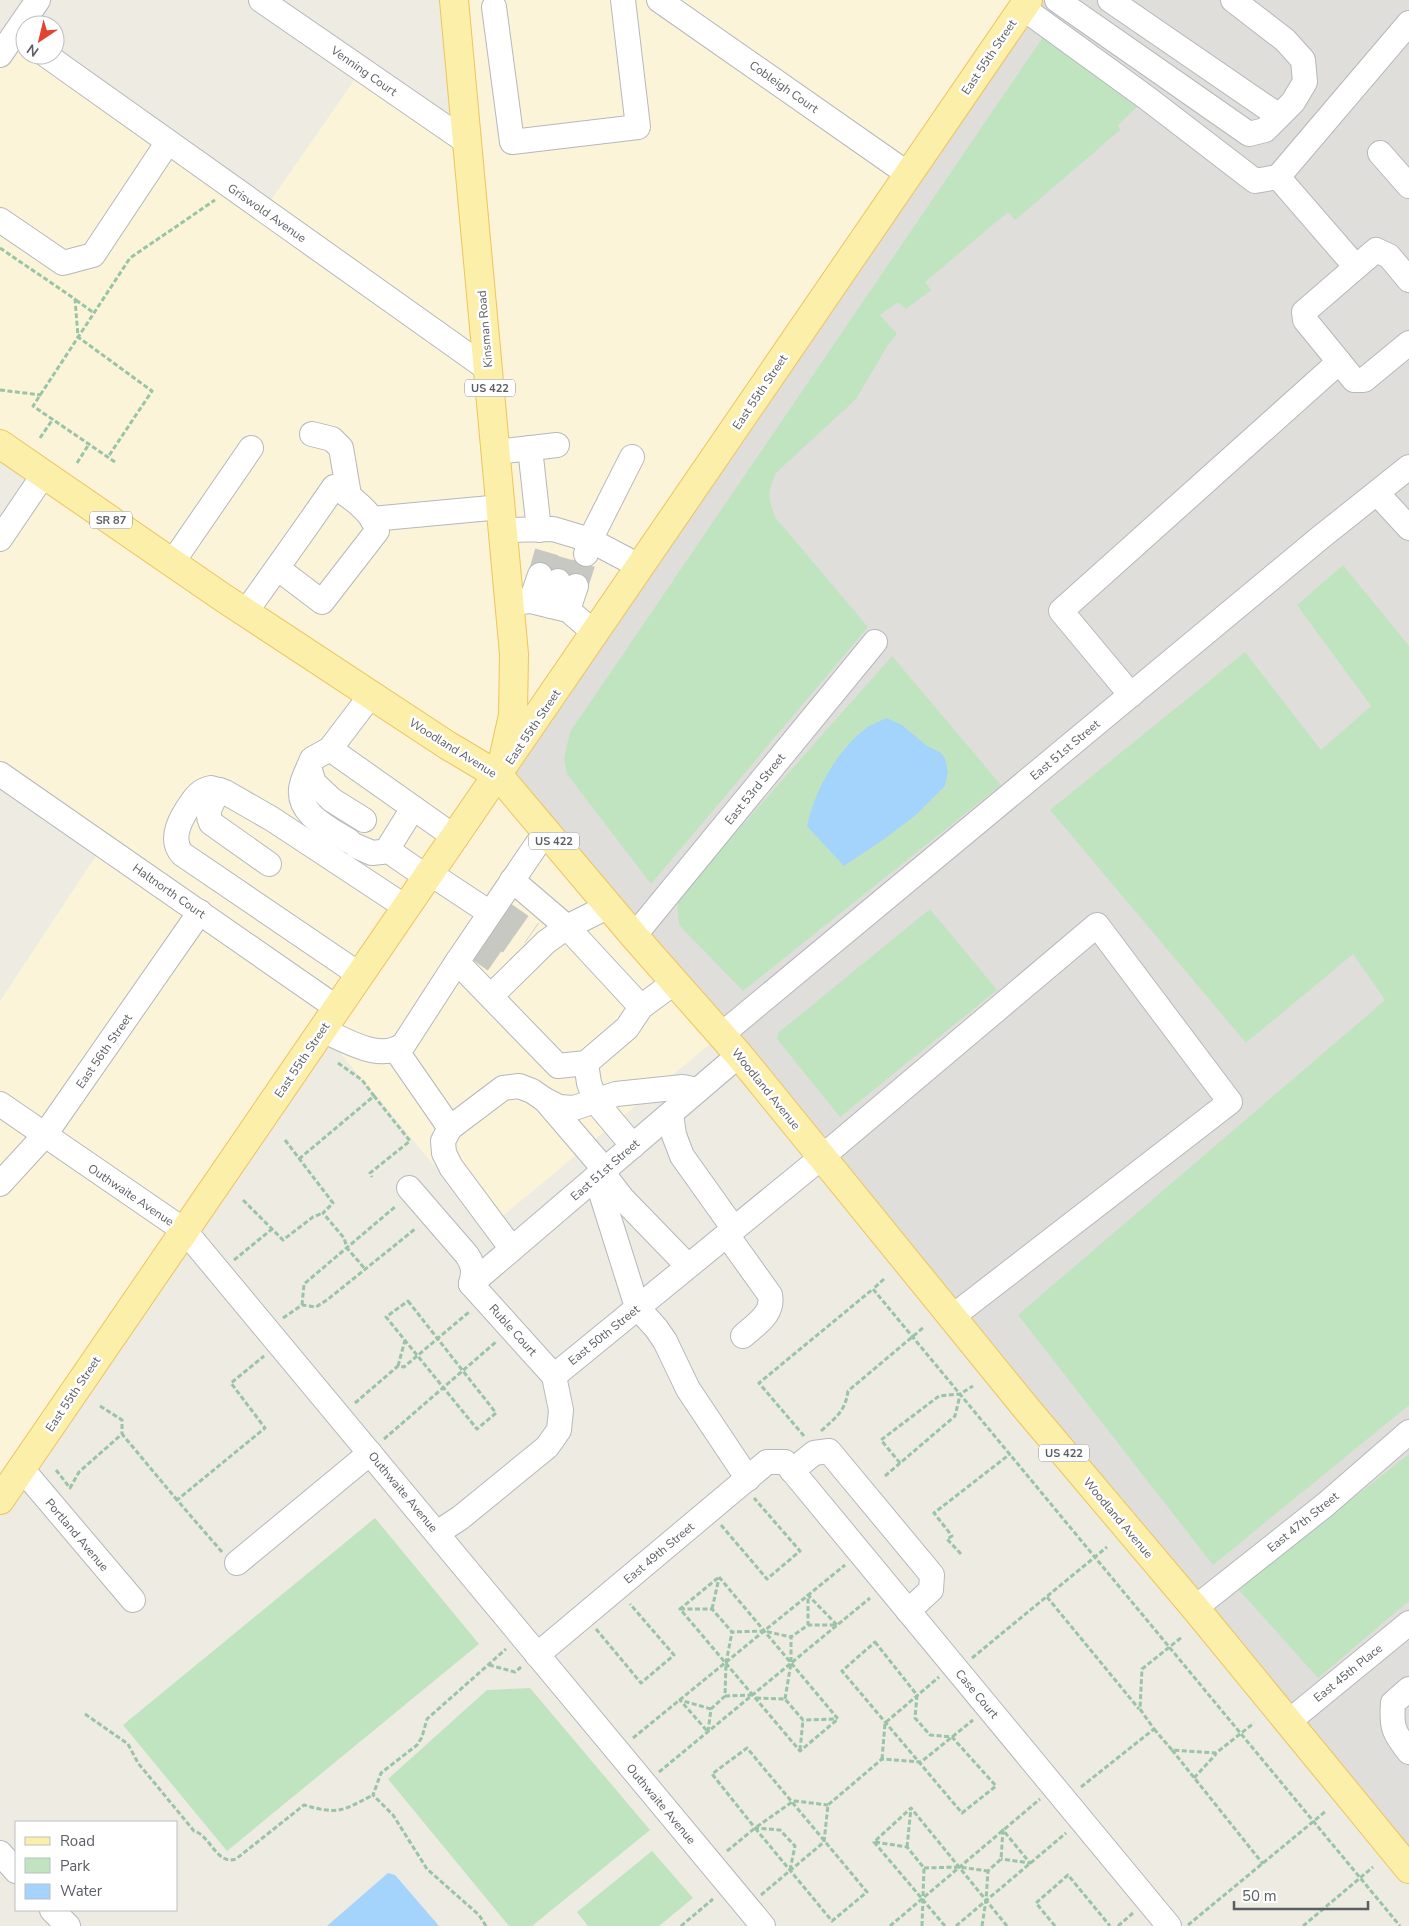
<svg xmlns="http://www.w3.org/2000/svg" width="1409" height="1926" font-family="'Nunito Sans',sans-serif">
<style>
.commercial{fill:#fcf4d8}
.industrial{fill:#e0deda}
.green{fill:#c0e4c0}
.water{fill:#a4d4fb}
.lines{fill:none;stroke-linecap:round;stroke-linejoin:round}
.minor-tunnel{stroke:#c8c8c2;stroke-width:24;stroke-dasharray:24 12;stroke-linecap:butt}
.minor-casing{stroke:#b5b8bc;stroke-width:26}
.major-casing{stroke:#ecc55d;stroke-width:30}
.path{stroke:#99c4a6;stroke-width:3;stroke-dasharray:5 2.5;stroke-linecap:butt}
.minor{stroke:#fff;stroke-width:24}
.major{stroke:#fcefa9;stroke-width:28}
.labels{text-anchor:middle;stroke-width:5;stroke-linejoin:round;paint-order:stroke}
.shield{fill:#fff;stroke:#8c8e92;stroke-width:1}
.shield-label{font-size:11px;font-weight:bold;fill:#5b5e63}
.street-label{font-size:12px;fill:#5b5e63;stroke:#fff}
</style>
<rect width="100%" height="100%" fill="#edebe2"/>
<polygon class="commercial" points="454,0 1028,0 721,1035 487,1229 322,1031 0,1500 0,1001 103,845 0,774 0,539 44,474 0,444 0,55 15,33 25,40 25,55 46,55 264,210 362,69 466,141"/>
<polygon class="industrial" points="1028,0 1409,0 1409,1869 499,776"/>
<g class="green">
<path d="M1043,37L1139,105L1118,125L1120,130L1015,220L1008,212L925,282L931,290L906,309L898,302L880,315L897,334L888,345L856,399L776,473C767,493 768,497 775,517L868,627L651,884L567,774L564,758L570,732Z"/>
<polygon points="1343,565 1409,646 1409,1405 1213,1565 1018,1315 1385,1000 1353,954 1246,1043 1050,810 1245,652 1321,750 1371,706 1297,605"/>
<polygon points="892,656 1001,785 743,991 679,925 677,899"/>
<polygon points="930,909 997,990 840,1117 777,1039 778,1033"/>
<polygon points="1409,1454 1409,1601 1318,1678 1238,1589"/>
<polygon points="375,1518 479,1644 227,1851 123,1725"/>
<polygon points="530,1688 650,1830 532,1926 509,1926 388,1779 487,1690"/>
<polygon points="652,1851 693,1898 659,1926 588,1926 577,1912"/>
</g>
<g class="water">
<path d="M886,718L902,725L927,746L940,752L945,758L948,772L945,786L916,815L883,840L844,866L807,826C815,790 836,752 865,729C871,724 879,722 886,718Z"/>
<polygon points="388,1873 395,1875 439,1926 327,1926"/>
</g>
<g class="lines">
<g class="minor-tunnel">
<polyline points="540,575 549,544"/>
<polyline points="558,581 567,550"/>
<polyline points="576,586 586,555"/>
<polyline points="502,912 532,933"/>
<polyline points="490,929 519,949"/>
<polyline points="475,947 508,970"/>
</g>
<defs>
<g id="minor">
<polyline points="261,0 467,142"/>
<polyline points="659,0 908,174"/>
<polyline points="1057,0 1249,134 1265,130 1293,102 1305,82 1303,60 1285,40 1233,0"/>
<polyline points="1110,0 1279,116"/>
<polyline points="494,7 512,142 638,127 623,0"/>
<polyline points="1023,8 1147,98 1255,181 1278,177 1356,267"/>
<polyline points="0,55 38,0"/>
<polyline points="46,55 489,370"/>
<polyline points="1380,153 1409,186"/>
<polyline points="1278,177 1409,23"/>
<polyline points="0,220 63,263 93,255 168,142"/>
<polyline points="1409,280 1389,256 1376,250 1304,312 1305,320 1354,380 1364,380 1409,343"/>
<polyline points="312,434 332,439 341,448 349,495"/>
<polyline points="530,448 539,530"/>
<polyline points="496,452 557,445"/>
<polyline points="1377,493 1409,528"/>
<polyline points="372,519 501,507"/>
<polyline points="503,530 553,529 590,540 641,567"/>
<polyline points="0,539 44,474"/>
<polyline points="586,554 590,540 632,457"/>
<polyline points="172,563 251,448"/>
<polyline points="531,601 540,575"/>
<polyline points="509,603 531,601 568,610 596,634"/>
<polyline points="551,606 558,581"/>
<polyline points="568,610 576,586"/>
<path d="M245,613C275,571 305,529 334,487C349,495 374,513 377,531L322,602L277,568"/>
<polyline points="1131,695 1061,611 1339,362"/>
<polyline points="330,749 456,838"/>
<polyline points="309,767 314,783 332,800 364,820"/>
<polyline points="0,774 337,1008"/>
<path d="M220,790C213,801 205,811 211,823L269,864"/>
<polyline points="413,808 390,845 390,851 396,856 428,878"/>
<polyline points="546,831 457,962 558,1066 586,1063 627,1028 641,1007 675,982"/>
<path d="M349,841C330,829 294,813 302,784C304,776 309,767 312,759L330,749L371,695"/>
<polyline points="356,846 372,853 390,851"/>
<polyline points="431,874 490,913"/>
<polyline points="609,906 567,927 641,1007"/>
<polyline points="634,936 875,642"/>
<path d="M360,975L182,854C168,838 182,816 192,802C194,799 197,795 200,793C203,790 207,789 211,788L225,792L272,819L407,908"/>
<polyline points="491,996 546,942 567,927 512,880"/>
<path d="M322,1030C346,1040 381,1063 404,1044L457,962"/>
<polyline points="721,1035 1321,537 1409,467"/>
<polyline points="396,1050 450,1128"/>
<polyline points="586,1063 589,1083 596,1102 633,1146"/>
<polyline points="545,1100 605,1170"/>
<polyline points="0,1104 185,1231 763,1926"/>
<polyline points="671,1114 674,1135 682,1156 734,1229"/>
<polyline points="602,1172 622,1198 688,1266"/>
<polyline points="596,1177 637,1307 656,1328 665,1341 688,1389 748,1479"/>
<polyline points="0,1184 44,1136 200,912"/>
<path d="M409,1188L467,1255C474,1266 474,1272 471,1284"/>
<path d="M727,1235L770,1295C774,1314 756,1324 743,1336"/>
<polyline points="512,1249 451,1167 444,1153 443,1141 450,1128 503,1088 519,1086 532,1091 545,1100 559,1107 574,1108 616,1094 683,1087 698,1090"/>
<polyline points="471,1284 739,1055"/>
<polyline points="554,1376 822,1157 1097,925 1230,1102 952,1317"/>
<polyline points="22,1469 133,1600"/>
<polyline points="792,1471 814,1453 829,1451 932,1575 931,1590 908,1611"/>
<polyline points="437,1533 460,1518 547,1447 559,1430 561,1410 554,1376 471,1284"/>
<polyline points="237,1563 370,1453"/>
<polyline points="1195,1608 1325,1505 1409,1432"/>
<polyline points="537,1655 767,1462 785,1462 1169,1926"/>
<path d="M1409,1689L1393,1703C1391,1728 1394,1733 1409,1752"/>
<polyline points="1287,1723 1409,1623"/>
<polyline points="0,1853 16,1871"/>
<polyline points="52,1910 68,1926"/>
</g>
<g id="major">
<polyline points="454,0 514,654 513,715 503,760"/>
<polyline points="0,444 222,597 447,745 499,776 634,936 739,1055 1026,1408 1195,1608 1409,1869"/>
<path d="M0,1500C342,1000 689,503 1028,0"/>
</g>
</defs>
<use href="#minor" class="minor-casing"/>
<use href="#major" class="major-casing"/>
<g class="path">
<polyline points="0,248 75,299 78,337 152,391 108,457"/>
<polyline points="76,300 94,313"/>
<polyline points="0,390 41,395"/>
<polyline points="40,438 53,419"/>
<polyline points="115,462 33,406 130,258 215,200"/>
<polyline points="77,463 89,444"/>
<polyline points="338,1063 362,1080 374,1096"/>
<polyline points="285,1140 333,1203 323,1213 344,1238 347,1248 365,1269"/>
<polyline points="299,1159 374,1096 410,1141 370,1173 372,1177"/>
<polyline points="243,1200 283,1240 313,1217 323,1213"/>
<polyline points="234,1260 272,1229"/>
<polyline points="884,1279 873,1289 1400,1926"/>
<polygon points="408,1301 496,1413 477,1429 386,1317"/>
<polyline points="302,1305 304,1284 396,1206"/>
<polyline points="283,1318 302,1305 316,1307 327,1300 415,1229"/>
<polyline points="398,1366 405,1340"/>
<polyline points="355,1403 398,1366 404,1367 469,1312"/>
<polyline points="100,1406 122,1420 122,1434"/>
<path d="M821,1431C836,1417 845,1412 848,1391L924,1327"/>
<polyline points="804,1436 759,1383 873,1289"/>
<polyline points="384,1439 497,1341"/>
<polyline points="900,1463 881,1440 939,1396 960,1394 973,1386"/>
<polyline points="56,1470 70,1488 79,1472 122,1434 177,1500"/>
<polyline points="885,1476 955,1416 960,1395"/>
<polyline points="721,1525 767,1579 800,1551 754,1498"/>
<polyline points="222,1552 177,1500 265,1428 231,1383 264,1356"/>
<polyline points="961,1554 947,1539 952,1536 934,1513 1010,1454"/>
<polygon points="719,1577 838,1719 800,1751 680,1609"/>
<polyline points="1047,1597 1139,1709"/>
<polyline points="680,1609 712,1609 732,1632 764,1631 791,1637"/>
<polyline points="712,1609 719,1578"/>
<polyline points="596,1629 641,1683 674,1655 630,1604"/>
<polygon points="875,1642 917,1695 915,1718 930,1735 952,1737 996,1786 962,1813 842,1671"/>
<polyline points="972,1658 1107,1547"/>
<polyline points="489,1665 515,1672 521,1667"/>
<polyline points="725,1696 752,1695"/>
<polyline points="756,1698 785,1699 803,1720 837,1719"/>
<polyline points="785,1699 791,1663 791,1637 808,1625 837,1625 808,1595 808,1625"/>
<polyline points="711,1709 680,1700 708,1732 711,1709 725,1696 726,1663 732,1632"/>
<path d="M85,1714L128,1744L138,1763L194,1831C210,1835 217,1866 236,1859L304,1805C338,1815 342,1811 373,1795"/>
<polyline points="1154,1729 1172,1750 1216,1753 1254,1723"/>
<polyline points="633,1738 845,1565"/>
<polyline points="800,1750 803,1720"/>
<polyline points="1172,1750 1263,1864"/>
<polyline points="882,1759 885,1723 939,1677"/>
<polyline points="659,1772 870,1598"/>
<polyline points="1194,1778 1216,1754"/>
<polyline points="1081,1787 1154,1729 1140,1709 1142,1669 1182,1637"/>
<polyline points="875,1842 907,1847 924,1868 922,1926"/>
<polyline points="907,1847 911,1808"/>
<polyline points="727,1851 755,1828"/>
<polyline points="924,1868 959,1867 988,1871"/>
<polyline points="790,1870 795,1846 780,1830 755,1828 712,1774 747,1748 867,1892 832,1921 755,1828 792,1802 795,1801 828,1805"/>
<polyline points="761,1895 824,1842 828,1805 882,1759 921,1762 973,1720"/>
<polyline points="1188,1925 1326,1811"/>
<polyline points="486,1926 479,1915 427,1869 393,1815 373,1795 381,1773 417,1745 422,1737 427,1719 506,1649"/>
<polyline points="681,1926 713,1899"/>
<polyline points="890,1926 1040,1799"/>
<polyline points="945,1926 874,1842 911,1808 1007,1926"/>
<polyline points="956,1926 1066,1833"/>
<polyline points="982,1926 986,1900 988,1871 1001,1859 1003,1830 1030,1863 1001,1859"/>
<polyline points="1055,1926 1036,1903 1068,1875 1110,1926"/>
<polyline points="1118,1926 1133,1913"/>
<polyline points="1303,1926 1373,1867"/>
</g>
<use href="#minor" class="minor"/>
<use href="#major" class="major"/>
</g>
<g class="labels">
<g class="shield">
<rect x="465" y="379.5" width="50" height="17" rx="4"/>
<rect x="90" y="511.5" width="42" height="17" rx="4"/>
<rect x="529" y="832.5" width="50" height="17" rx="4"/>
<rect x="1039" y="1444.5" width="50" height="17" rx="4"/>
</g>
<g class="shield-label">
<text x="490" y="392">US 422</text>
<text x="111" y="524">SR 87</text>
<text x="554" y="845">US 422</text>
<text x="1064" y="1457">US 422</text>
</g>
<g class="street-label">
<text transform="translate(989 57) rotate(-56)" y="4">East 55th Street</text>
<text transform="translate(364 71) rotate(35)" y="4">Venning Court</text>
<text transform="translate(784 87) rotate(35)" y="4">Cobleigh Court</text>
<text transform="translate(267 213) rotate(35)" y="4">Griswold Avenue</text>
<text transform="translate(485 329) rotate(-95)" y="4">Kinsman Road</text>
<text transform="translate(760 392) rotate(-56)" y="4">East 55th Street</text>
<text transform="translate(533 727) rotate(-56)" y="4">East 55th Street</text>
<text transform="translate(453 748) rotate(32)" y="4">Woodland Avenue</text>
<text transform="translate(1065 750) rotate(-40)" y="4">East 51st Street</text>
<text transform="translate(755 789) rotate(-51)" y="4">East 53rd Street</text>
<text transform="translate(169 891) rotate(35)" y="4">Haltnorth Court</text>
<text transform="translate(104 1051) rotate(-55)" y="4">East 56th Street</text>
<text transform="translate(302 1060) rotate(-56)" y="4">East 55th Street</text>
<text transform="translate(766 1089) rotate(51)" y="4">Woodland Avenue</text>
<text transform="translate(605 1170) rotate(-41)" y="4">East 51st Street</text>
<text transform="translate(131 1195) rotate(34)" y="4">Outhwaite Avenue</text>
<text transform="translate(513 1330) rotate(48)" y="4">Ruble Court</text>
<text transform="translate(604 1335) rotate(-39)" y="4">East 50th Street</text>
<text transform="translate(73 1394) rotate(-56)" y="4">East 55th Street</text>
<text transform="translate(403 1492) rotate(50)" y="4">Outhwaite Avenue</text>
<text transform="translate(1118 1518) rotate(50)" y="4">Woodland Avenue</text>
<text transform="translate(1303 1522) rotate(-39)" y="4">East 47th Street</text>
<text transform="translate(77 1535) rotate(50)" y="4">Portland Avenue</text>
<text transform="translate(659 1553) rotate(-40)" y="4">East 49th Street</text>
<text transform="translate(1348 1673) rotate(-39)" y="4">East 45th Place</text>
<text transform="translate(977 1694) rotate(50)" y="4">Case Court</text>
<text transform="translate(661 1804) rotate(50)" y="4">Outhwaite Avenue</text>
</g>
</g>
<rect x="15" y="1821" width="162" height="90" fill="#ffffff" stroke="#bdbfc1"/>
<rect x="25" y="1837" width="25" height="8" fill="#fcefa9" stroke="#bdbfc1"/>
<text x="60" y="1846" font-size="15" fill="#5b5e63">Road</text>
<rect x="25" y="1858" width="25" height="15" fill="#c0e4c0" stroke="#bdbfc1"/>
<text x="60" y="1871" font-size="15" fill="#5b5e63">Park</text>
<rect x="25" y="1884" width="25" height="15" fill="#a4d4fb" stroke="#bdbfc1"/>
<text x="60" y="1896" font-size="15" fill="#5b5e63">Water</text>
<g transform="translate(40 40) rotate(215)"><circle r="24" fill="#ffffff" stroke="#bdbfc1"/>
<path d="M0-4L9 19L0 12L-9 19Z" fill="#e24333"/>
<text y="-8" font-size="14" font-weight="bold" text-anchor="middle" fill="#5b5e63">N</text>
</g>
<path d="M1234 1901v8h134v-8" fill="none" stroke="#5b5e63" stroke-width="2.5"/>
<text x="1242" y="1901" font-size="15" fill="#5b5e63" stroke="#ffffff" stroke-width="4" paint-order="stroke">50 m</text>
</svg>
